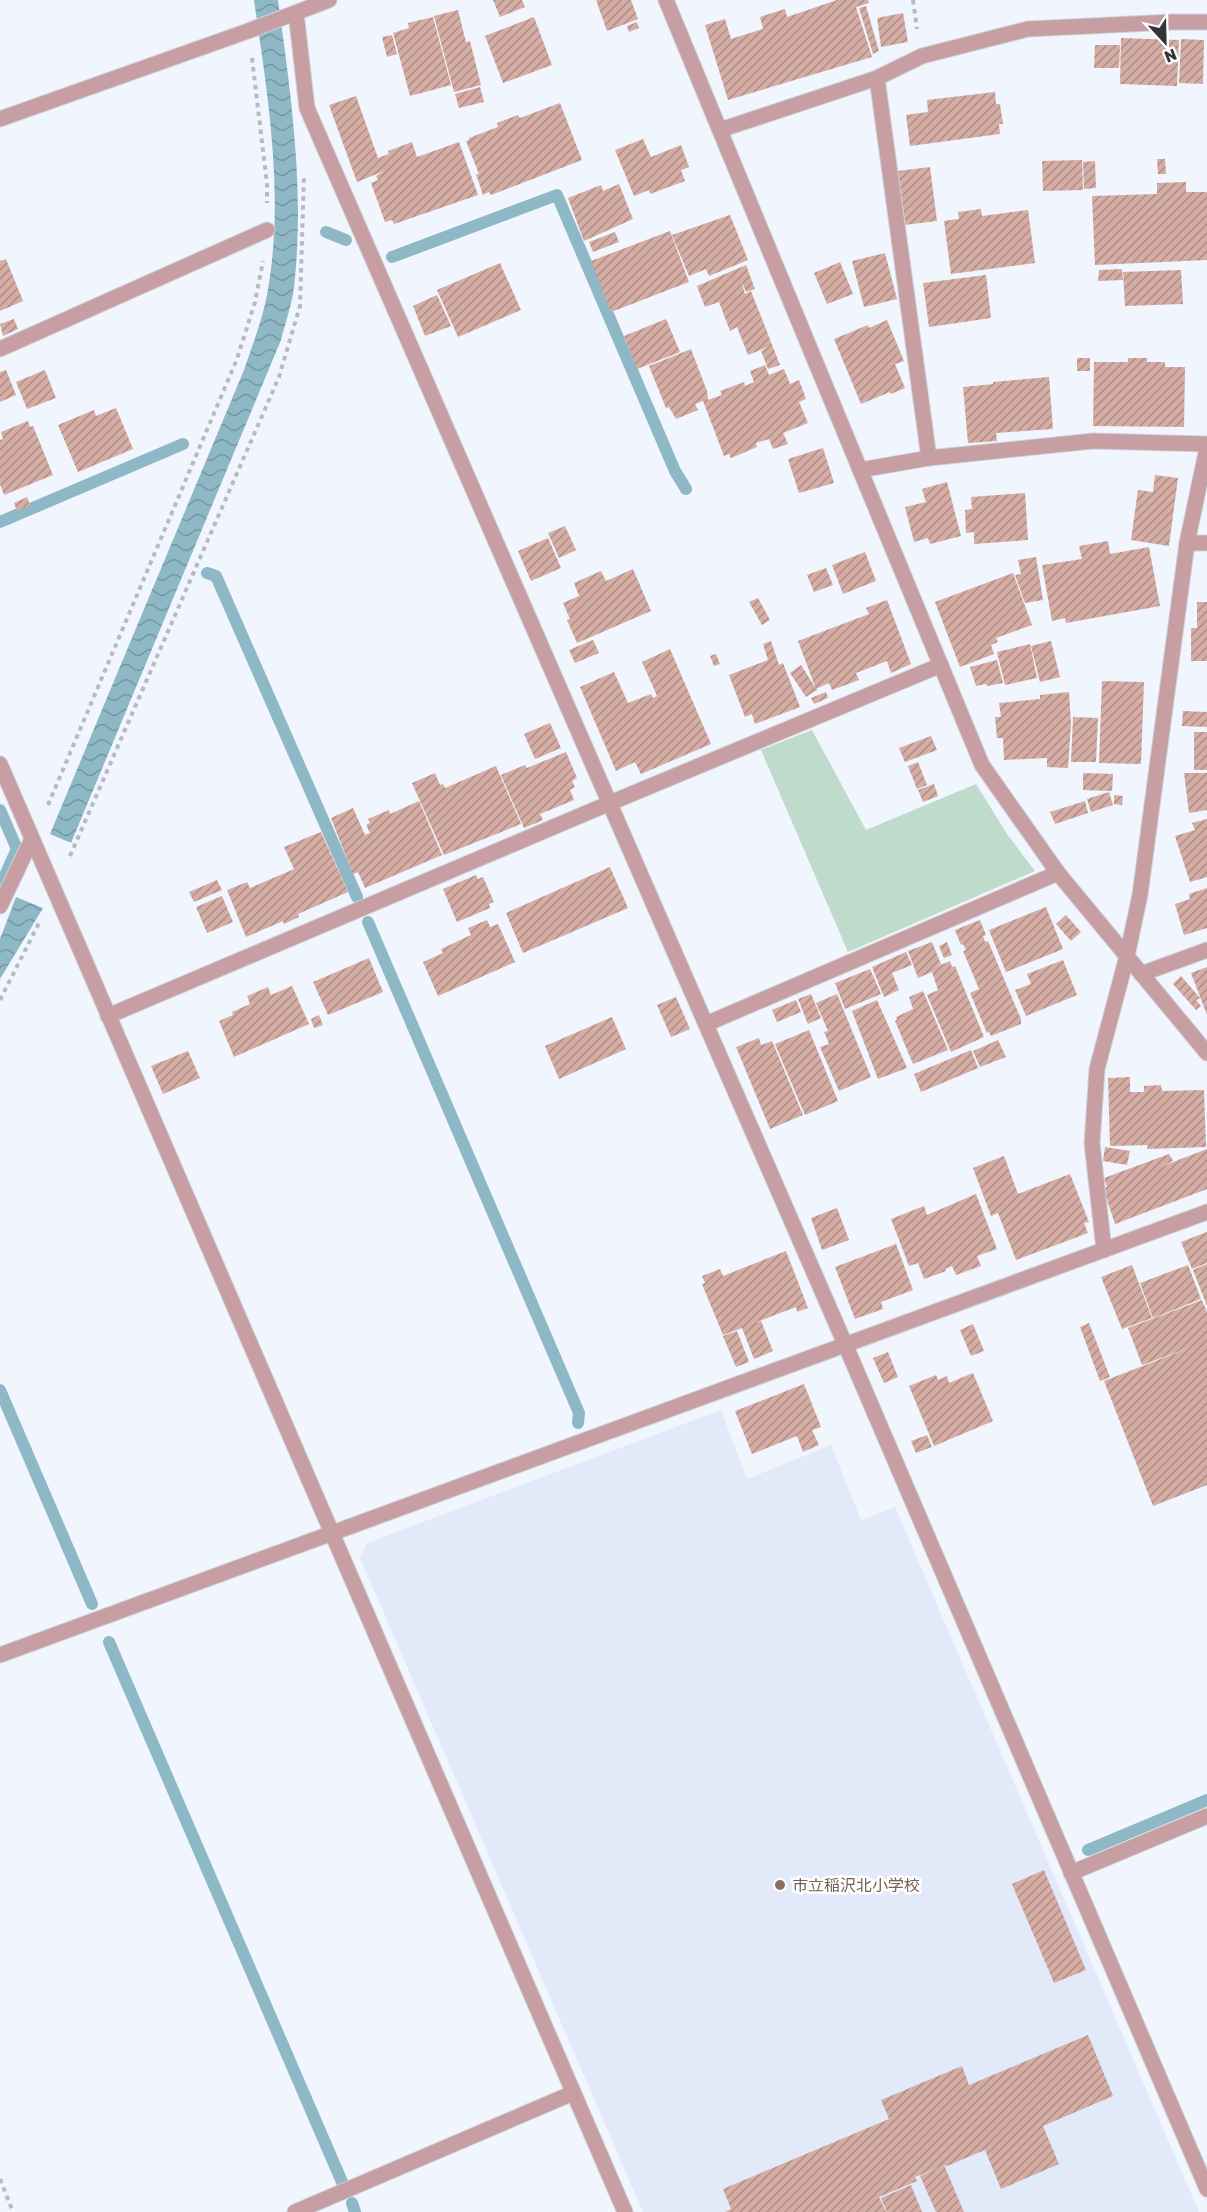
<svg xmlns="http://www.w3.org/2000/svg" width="1207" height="2212" font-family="Rubik,'Noto Sans JP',sans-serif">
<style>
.built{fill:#e2eafa}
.green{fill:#bfdbcb}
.water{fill:url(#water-waves)}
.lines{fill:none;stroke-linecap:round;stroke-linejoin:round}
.stream{stroke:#8fb8c7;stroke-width:12}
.building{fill:url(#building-hatch)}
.minor-casing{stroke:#ced2da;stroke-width:17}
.path{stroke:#b6bac2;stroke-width:4;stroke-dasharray:4.5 4.5;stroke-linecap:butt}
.minor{stroke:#c79ea2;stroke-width:15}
.education-dot{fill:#8d6e63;stroke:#fff;stroke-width:2}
.labels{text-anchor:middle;stroke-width:5;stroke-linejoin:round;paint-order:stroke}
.education-label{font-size:16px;fill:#785e54;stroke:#fff;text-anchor:start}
</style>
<defs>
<pattern id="water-waves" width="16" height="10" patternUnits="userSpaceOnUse" patternTransform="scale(1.5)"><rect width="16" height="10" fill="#8fb8c7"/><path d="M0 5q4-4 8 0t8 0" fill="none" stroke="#7596a3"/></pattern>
<pattern id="building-hatch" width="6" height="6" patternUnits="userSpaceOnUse" patternTransform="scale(1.5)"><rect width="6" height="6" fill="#d5ada5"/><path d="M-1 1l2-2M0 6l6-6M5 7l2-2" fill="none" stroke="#ad8e87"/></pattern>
</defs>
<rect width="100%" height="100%" fill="#f0f5fe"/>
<polygon class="built" points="721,1410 747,1479 831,1445 861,1520 895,1507 1199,2212 643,2212 360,1558 367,1543"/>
<polygon class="green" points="812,730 866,830 976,784 1007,834 1035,871 848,952 761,750"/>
<g class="water">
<path d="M254,0H278C291,95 305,191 294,287C292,305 285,323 281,340L71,843L50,834L244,370C252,346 262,321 267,295C285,197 268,98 254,0Z"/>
<polygon points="16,897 43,908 0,979 0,939"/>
</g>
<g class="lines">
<g class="stream">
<polyline points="326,232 346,240"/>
<polyline points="392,257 557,195 675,471 686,489"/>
<polyline points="0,522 183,444"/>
<polyline points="207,573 216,576 357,897"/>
<polyline points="0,810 17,849 0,886"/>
<polyline points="368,922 579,1413 578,1423"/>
<polyline points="0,1390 92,1604"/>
<polyline points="109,1642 342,2182"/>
<polyline points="1088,1850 1207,1800"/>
<polyline points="352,2203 355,2212"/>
</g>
</g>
<g class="building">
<polygon points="493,0 522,0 525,7 500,17"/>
<polygon points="596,0 631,0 638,19 607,31"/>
<polygon points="837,0 868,0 869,3 856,7 872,57 728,100 705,25 725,19 731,39 763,29 760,17 785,9 787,17"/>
<polygon points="866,6 879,51 873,54 859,8"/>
<polygon points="458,10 466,42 470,41 481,85 454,92 434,16"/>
<polygon points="903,13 908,42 881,47 877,18"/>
<polygon points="433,17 451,85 410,96 393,33 409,28 408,23"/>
<polygon points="534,17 552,65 503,83 485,36"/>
<polygon points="637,22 639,28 629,32 627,26"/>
<polygon points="392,35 397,54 387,57 382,37"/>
<polygon points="1121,38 1179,40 1177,86 1120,84"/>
<polygon points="1181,39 1204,40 1203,84 1179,83"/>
<polygon points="1095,45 1120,45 1119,68 1094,68"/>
<polygon points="480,87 484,102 459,108 455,94"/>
<polygon points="995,92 996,104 1000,104 1003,124 999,124 1000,134 910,146 906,115 928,112 927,100"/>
<polygon points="356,96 378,158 389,154 388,151 412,142 417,157 459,142 478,195 394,224 392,220 385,222 371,183 378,180 376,176 384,171 357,182 329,105"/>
<polygon points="560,103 582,160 491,195 489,192 483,195 476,174 479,174 466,141 469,140 469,138 498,127 497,123 518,115 520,118"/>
<polygon points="643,139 651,157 681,145 689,167 681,170 685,181 650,194 649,190 634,196 615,150"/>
<polygon points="1157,159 1165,159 1166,174 1158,174"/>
<polygon points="1082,160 1083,190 1043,191 1042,161"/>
<polygon points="1095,161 1096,188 1084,189 1083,162"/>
<polygon points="930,167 937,221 904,225 898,171"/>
<polygon points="1186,182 1186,192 1207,192 1207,260 1095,265 1092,196 1157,194 1157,183"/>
<polygon points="619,184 633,219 584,241 568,198 601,185 603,191"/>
<polygon points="981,209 982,216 1028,210 1035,263 951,274 944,221 959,219 958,212"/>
<polygon points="730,215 748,260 709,276 706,269 689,276 672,235"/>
<polygon points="670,231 689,282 611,312 591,261"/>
<polygon points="615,232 619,242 593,252 589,242"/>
<polygon points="885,253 897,299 864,307 852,261"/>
<polygon points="6,259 23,301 0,311 0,261"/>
<polygon points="840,262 853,294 827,304 814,273"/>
<polygon points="500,263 521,310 458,337 437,290"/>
<polygon points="746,265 755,289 746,292 741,281 745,294 751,291 780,365 768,369 761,351 768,347 748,355 737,327 730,331 719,302 705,307 697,286"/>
<polygon points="1122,269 1123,280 1098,281 1099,270"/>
<polygon points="1181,270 1183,304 1125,306 1123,272"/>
<polygon points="986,275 991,318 929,327 923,283"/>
<polygon points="437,295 451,326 425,336 413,306"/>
<polygon points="14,319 18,329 3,336 0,324"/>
<polygon points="666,319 680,352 637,369 624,336"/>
<polygon points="887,320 904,361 895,364 905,388 891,394 890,392 861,404 834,339 868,325 869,328"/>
<polygon points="691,349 707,391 708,400 722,395 720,391 744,382 745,386 754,382 750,371 765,365 769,375 784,369 790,384 799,380 806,399 799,402 808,423 783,433 788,444 773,449 769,439 756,443 757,447 731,458 729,454 724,456 703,401 695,404 698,410 676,419 669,407 666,408 649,366"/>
<rect x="1077" y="358" width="13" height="13"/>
<polygon points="1128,358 1147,358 1147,362 1165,362 1165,367 1185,367 1184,427 1093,426 1094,362 1128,362"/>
<polygon points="6,370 16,395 0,402 0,372"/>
<polygon points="45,370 56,398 27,409 16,382"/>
<polygon points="1049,377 1053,429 996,433 997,441 968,443 963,387 993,384 993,382"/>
<polygon points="116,408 133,449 78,472 58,425 94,410 96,416"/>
<polygon points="28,421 30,427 33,426 53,475 4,495 0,484 0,440 3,439 1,432"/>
<polygon points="823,448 834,483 799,493 788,459"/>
<polygon points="1155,475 1178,478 1169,546 1131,540 1138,490 1153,492"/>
<polygon points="947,482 961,536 930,544 928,538 914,542 905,507 926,502 922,489"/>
<polygon points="1025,493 1028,540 974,544 974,532 966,533 965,510 972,509 971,497"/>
<polygon points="27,497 30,505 17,511 14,503"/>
<polygon points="565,526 576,550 559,558 548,533"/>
<polygon points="548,538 561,568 531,581 518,551"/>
<polygon points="1108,541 1110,554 1149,547 1160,606 1066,623 1065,618 1052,621 1042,565 1082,559 1079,546"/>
<polygon points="865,552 876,581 843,594 832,565"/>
<polygon points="1036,557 1043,600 1025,603 1015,575 1021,574 1018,560"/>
<polygon points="826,568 833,585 814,592 807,575"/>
<polygon points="633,569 651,611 577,643 567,620 570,619 563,603 579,596 574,583 601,571 606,581"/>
<polygon points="1013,573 1032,625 996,638 998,642 991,645 994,654 960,667 935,602"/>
<polygon points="758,598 770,620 762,625 749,602"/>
<polygon points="887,600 911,664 891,673 887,661 856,673 859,680 832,690 829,683 816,689 798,641 869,614 866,608"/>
<polygon points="1197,602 1207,602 1207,661 1191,661 1191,628 1197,628"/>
<polygon points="593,640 599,653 575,663 569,650"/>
<polygon points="771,641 779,665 783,663 800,707 755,724 752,714 745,717 729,675 768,660 763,644"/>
<polygon points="1051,641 1060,677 1040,682 1031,646"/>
<polygon points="1030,644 1037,678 1005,685 997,652"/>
<polygon points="670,649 711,744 641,774 635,762 616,771 580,687 614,672 628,703 651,694 653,698 657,696 642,662"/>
<polygon points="716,654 720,664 714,666 710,656"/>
<polygon points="997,660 1003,683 987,686 986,684 976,686 970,667"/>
<polygon points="801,665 817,690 806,697 790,673"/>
<polygon points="1102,681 1144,682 1141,764 1099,763"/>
<polygon points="826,692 828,698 814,704 811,698"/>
<polygon points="1069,692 1071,724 1068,768 1047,767 1047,758 1004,760 1003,738 997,738 995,717 1001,717 999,703 1040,699 1040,695"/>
<polygon points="1183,711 1207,712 1207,727 1182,726"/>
<polygon points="1073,717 1098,718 1096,762 1071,762"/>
<polygon points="550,723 561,748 535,759 524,734"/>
<rect x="1194" y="732" width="13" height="38"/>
<polygon points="931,736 937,750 905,762 899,748"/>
<polygon points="566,752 577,778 572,781 575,787 570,790 574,800 540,814 543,820 524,828 501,775 525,765 527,768"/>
<polygon points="918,762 927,785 917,789 908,766"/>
<polygon points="496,766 521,824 444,855 412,783 435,773 440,785 443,784 445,788"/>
<polygon points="1083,773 1113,774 1112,791 1083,790"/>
<polygon points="1184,773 1207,773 1207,810 1189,813"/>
<polygon points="934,784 938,796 923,802 918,790"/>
<polygon points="1109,792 1113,805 1091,812 1087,799"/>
<polygon points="1114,795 1123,796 1122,805 1114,804"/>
<polygon points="419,801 442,855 365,888 358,872 353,874 331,818 353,808 365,835 370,833 366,825 370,823 368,819 389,810 390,814"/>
<polygon points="1085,801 1088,813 1055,824 1050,812"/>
<polygon points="1207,819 1207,877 1190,882 1175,836 1195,830 1192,823"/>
<polygon points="321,832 348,892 298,914 299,917 284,924 283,921 246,937 227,890 247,882 250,888 294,869 284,847"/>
<polygon points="610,867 628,908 523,953 506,913"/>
<polygon points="476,875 478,879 483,877 494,902 489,904 490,908 457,922 443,889"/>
<polygon points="217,880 222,890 194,902 189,892"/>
<polygon points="1207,888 1207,928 1184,935 1175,904 1190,899 1189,894"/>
<polygon points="222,896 233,922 207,933 196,907"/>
<polygon points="1046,907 1063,949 1006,972 989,930"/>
<polygon points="1066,915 1081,932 1071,941 1056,924"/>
<polygon points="487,920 490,927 498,924 515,962 438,996 423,962 443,953 441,949 471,935 468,928"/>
<polygon points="980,920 986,935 983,936 985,942 988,941 1021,1019 1021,1024 991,1036 989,1032 987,1033 970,993 979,989 963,951 966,950 963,944 961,945 955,930"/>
<polygon points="932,942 941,964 936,967 950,961 952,967 955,966 984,1037 951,1052 927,995 938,990 932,972 918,978 908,951"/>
<polygon points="947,942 952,955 944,958 939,946"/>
<polygon points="906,952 912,965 892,973 899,990 884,997 872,967"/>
<polygon points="369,958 383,992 328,1015 313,982"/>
<polygon points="1063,960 1077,995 1026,1016 1015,990 1031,984 1027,974"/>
<polygon points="1207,967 1207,1015 1191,973"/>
<polygon points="870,969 881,994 845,1009 835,983"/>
<polygon points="1181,976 1200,998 1196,1000 1201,1006 1196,1010 1173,984"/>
<polygon points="292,986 309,1024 234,1057 219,1021 233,1015 232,1012 250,1004 247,996 268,987 271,995"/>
<polygon points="923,991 948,1050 913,1064 895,1021 897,1020 896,1017 913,1009 909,997"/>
<polygon points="811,994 821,1018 808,1024 798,999"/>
<polygon points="837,994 871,1077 839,1091 820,1047 829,1044 824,1032 828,1031 816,1003"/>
<polygon points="676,997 690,1029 671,1037 657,1005"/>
<polygon points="796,1000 801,1012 777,1022 772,1010"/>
<polygon points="877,1000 907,1068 878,1079 852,1011"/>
<polygon points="319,1015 323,1025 314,1028 311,1019"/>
<polygon points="612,1017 626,1049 559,1079 545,1046"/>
<polygon points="809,1030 838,1101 805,1115 775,1044"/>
<polygon points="759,1038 761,1045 772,1041 803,1115 770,1129 736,1047"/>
<polygon points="998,1040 1006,1057 980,1067 973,1051"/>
<polygon points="971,1050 978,1068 921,1092 914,1074"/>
<polygon points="188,1051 200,1078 163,1094 151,1066"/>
<polygon points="1130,1077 1130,1092 1144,1092 1144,1086 1161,1085 1162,1091 1204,1090 1206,1147 1147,1149 1148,1145 1110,1146 1108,1078"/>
<polygon points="1105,1147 1130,1151 1127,1165 1103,1161"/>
<polygon points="1207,1149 1207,1189 1115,1224 1103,1188 1107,1187 1104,1178 1169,1154 1173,1161 1160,1167"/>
<polygon points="1004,1156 1018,1194 1070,1174 1089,1222 1084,1223 1088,1233 1016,1260 998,1213 991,1216 973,1168"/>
<polygon points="976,1194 997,1249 977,1256 981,1266 956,1275 952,1266 945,1269 946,1271 924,1279 918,1263 909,1266 891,1219 924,1206 927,1215"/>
<polygon points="837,1208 849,1240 822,1250 811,1218"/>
<polygon points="1207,1232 1207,1263 1192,1269 1181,1242"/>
<polygon points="896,1244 913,1290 881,1302 883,1309 855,1319 835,1267"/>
<polygon points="786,1251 808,1308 797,1312 796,1307 754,1323 761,1321 773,1351 754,1359 742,1328 723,1335 702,1284 705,1283 702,1276 720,1269 723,1276"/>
<polygon points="1207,1264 1207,1306 1193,1270"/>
<polygon points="1132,1265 1152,1318 1122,1329 1101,1277"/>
<polygon points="1188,1265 1201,1299 1153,1318 1140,1283"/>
<polygon points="1202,1300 1207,1312 1207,1485 1153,1506 1104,1381 1194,1346 1142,1365 1128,1328"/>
<polygon points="1089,1323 1110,1377 1100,1381 1080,1327"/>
<polygon points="973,1324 984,1351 971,1356 960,1330"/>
<polygon points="737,1331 749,1362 736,1367 723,1336"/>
<polygon points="888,1352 898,1377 884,1383 873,1358"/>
<polygon points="973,1373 993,1421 934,1446 909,1386 936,1375 938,1380 947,1376 949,1383"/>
<polygon points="804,1384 821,1427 812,1430 819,1445 803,1452 797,1436 752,1454 735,1411"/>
<polygon points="927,1435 932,1447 916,1453 911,1441"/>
<polygon points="1044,1870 1086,1970 1054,1983 1012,1884"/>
<polygon points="1088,2035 1113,2096 1043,2126 1059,2164 1001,2189 985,2150 947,2166 944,2165 964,2212 936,2212 920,2176 940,2167 915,2177 917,2181 879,2197 886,2212 725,2212 731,2209 723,2189 889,2119 881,2100 962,2066 969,2085"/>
<polygon points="911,2185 922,2212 887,2212 881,2198"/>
</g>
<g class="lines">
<defs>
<g id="minor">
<polyline points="666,0 982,765 1058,873 1207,1053"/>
<polyline points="296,13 307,108 845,1344 1207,2189"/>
<polyline points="877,78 929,458"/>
<polyline points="0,119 248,31 329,0"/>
<polyline points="720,130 877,78 922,56 1028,29 1172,22 1207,22"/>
<polyline points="0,349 267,230"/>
<polyline points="860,470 929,458 1093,441 1207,444"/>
<polyline points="1187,543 1207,543"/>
<polyline points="0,764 625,2212"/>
<polyline points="0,906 32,839"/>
<polyline points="1141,974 1207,950"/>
<polyline points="108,1016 610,803 941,665"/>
<polyline points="706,1024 1058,873"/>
<polyline points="1104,1250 1092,1143 1097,1069 1127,956 1140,895 1187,543 1207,448"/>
<polyline points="0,1655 1207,1212"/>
<polyline points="1071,1873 1207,1816"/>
<polyline points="295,2212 573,2093"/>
</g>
</defs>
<use href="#minor" class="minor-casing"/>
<g class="path">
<polyline points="913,0 917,29"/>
<polyline points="252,58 267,184 267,203"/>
<polyline points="48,805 237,359 255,302 263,261"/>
<polyline points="70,856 279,377 300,306 304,175"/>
<polyline points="0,1000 39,923"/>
<polyline points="0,2179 13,2212"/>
</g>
<use href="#minor" class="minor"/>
</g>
<circle class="education-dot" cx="780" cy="1885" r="6"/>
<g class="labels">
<g class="education-label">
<text x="792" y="1891">市立稲沢北小学校</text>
</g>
</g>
<g transform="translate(1165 42) rotate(158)" stroke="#ffffff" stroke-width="4.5" paint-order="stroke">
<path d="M0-4.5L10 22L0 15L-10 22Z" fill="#323438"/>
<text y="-9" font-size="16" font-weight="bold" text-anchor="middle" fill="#323438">N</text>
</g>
</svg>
